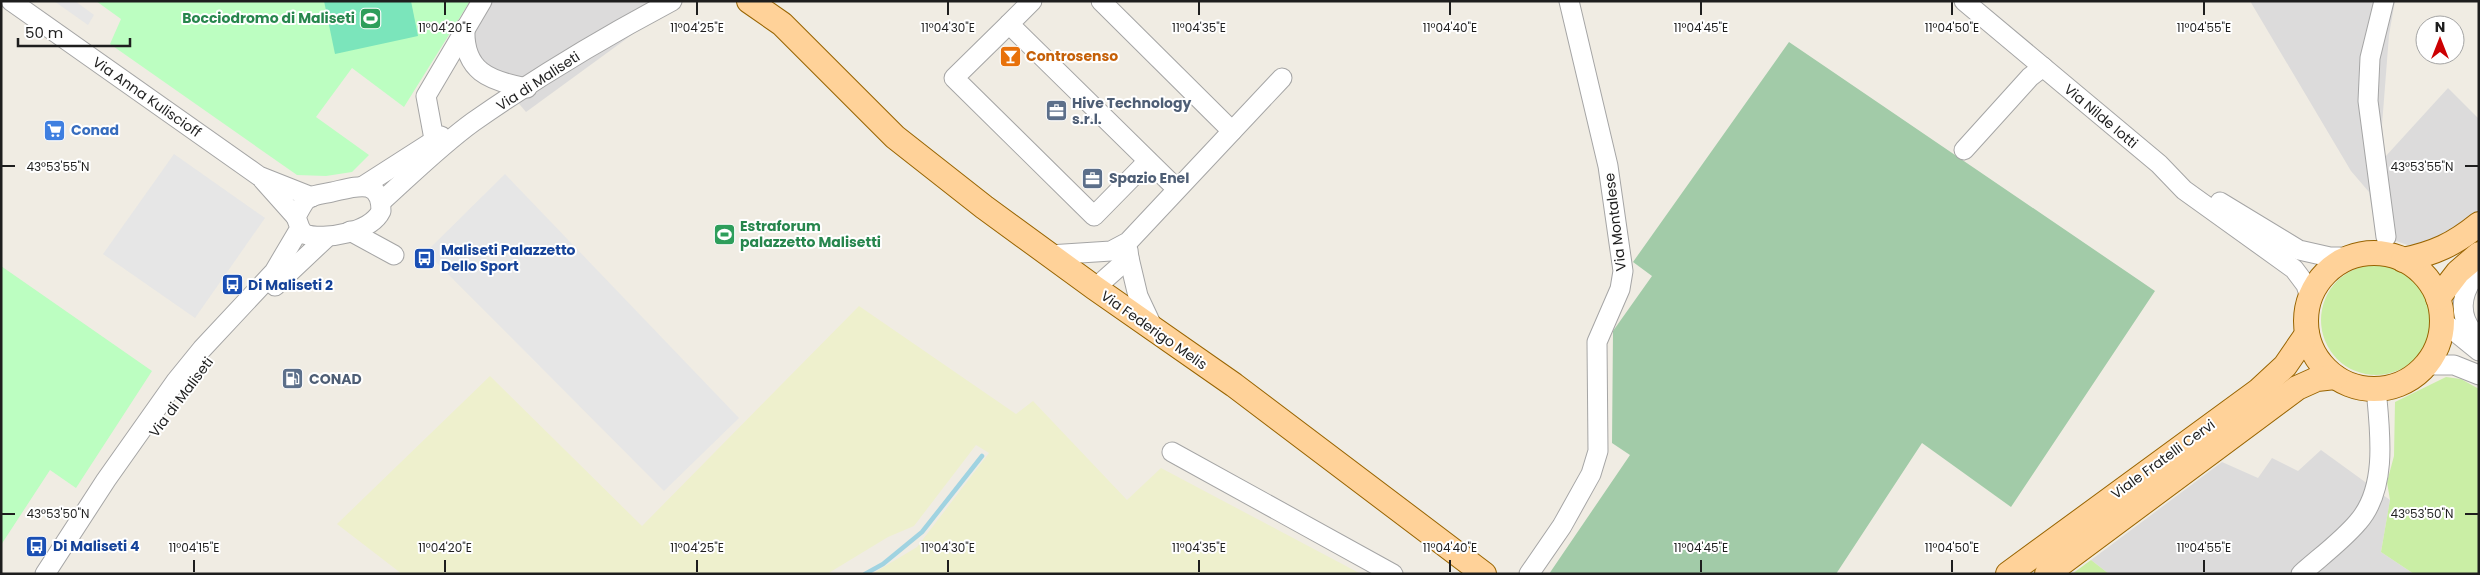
<svg xmlns="http://www.w3.org/2000/svg" width="2480" height="575" font-family="Poppins,sans-serif">
<style>
.residential{fill:#dcdbdb}
.farmland{fill:#eef0cd}
.grass{fill:#caeea5}
.cemetery{fill:#a2cba8}
.park{fill:#bcfec1}
.pitch{fill:#7be5bb}
.parking{fill:#e6e6e6}
.lines{fill:none;stroke-linecap:round;stroke-linejoin:round}
.stream{stroke:#a0d3e1;stroke-width:4.5}
.minor-casing{stroke:#a5a5a5;stroke-width:21}
.major-casing{stroke:#986400;stroke-width:26}
.minor{stroke:#fff;stroke-width:19}
.major{stroke:#ffd299;stroke-width:24}
.ticks{fill:none;stroke:#1e1e1e;stroke-width:2}
.labels{text-anchor:middle;stroke-width:4;stroke-linejoin:round;paint-order:stroke}
.leisure-label{font-size:14px;font-weight:bold;fill:#27864d;stroke:#fff;text-anchor:end}
.food-label{font-size:14px;font-weight:bold;fill:#c56008;stroke:#fff;text-anchor:start}
.street-label{font-size:14px;fill:#1e1e1e;stroke:#fff}
.service-label{font-size:14px;font-weight:bold;fill:#4e5e75;stroke:#fff;text-anchor:start}
.shop-label{font-size:14px;font-weight:bold;fill:#366cbe;stroke:#fff;text-anchor:start}
.transit-label{font-size:14px;font-weight:bold;fill:#164399;stroke:#fff;text-anchor:start}
.ticks-label{font-size:12px;text-anchor:middle;fill:#1e1e1e;stroke:#fff;stroke-width:4;stroke-linejoin:round;paint-order:stroke}
</style>
<rect width="100%" height="100%" fill="#f0ece3"/>
<g class="residential">
<polygon points="474,1 661,1 659,15 526,112 457,31"/>
<polygon points="2250,1 2395,1 2389,35 2382,125 2385,157 2448,88 2479,119 2479,211 2444,241 2416,248 2376,234 2369,192 2351,171"/>
<polygon points="2321,450 2390,500 2381,552 2414,574 2109,574 2091,560 2222,462 2258,478 2272,458 2298,471"/>
</g>
<polygon class="farmland" points="859,306 1016,414 1033,401 1127,500 1161,468 1361,574 872,574 917,547 989,453 976,445 914,526 888,537 827,574 402,574 337,524 490,376 642,526"/>
<g class="grass">
<circle cx="2376" cy="320" r="55"/>
<polygon points="2446,377 2461,379 2479,389 2479,574 2414,574 2381,552 2390,500 2387,482 2394,456 2395,402"/>
<polygon points="2091,560 2109,574 2072,574"/>
</g>
<polygon class="cemetery" points="1789,42 2155,291 2011,507 1922,443 1836,574 1549,574 1630,455 1612,443 1613,331 1652,276 1633,262"/>
<g class="park">
<polygon points="96,1 470,1 404,107 352,68 316,117 369,155 352,172 326,176 297,175 110,44 121,19"/>
<polygon points="1,266 152,371 76,488 50,470 1,545"/>
</g>
<polygon class="pitch" points="324,1 411,1 418,36 335,54"/>
<g class="parking">
<polygon points="54,1 75,1 94,15 88,25"/>
<polygon points="174,154 265,218 195,318 103,254"/>
<polygon points="505,174 739,418 664,491 426,252"/>
</g>
<g class="lines">
<polyline class="stream" points="865,574 883,564 922,532 982,456"/>
<defs>
<g id="minor">
<polyline points="11,1 259,176 312,197"/>
<polyline points="1032,1 1009,24 1177,189"/>
<polyline points="1101,1 1232,131"/>
<polyline points="1964,1 2159,164 2184,190 2294,269 2306,285 2310,298"/>
<polyline points="2384,1 2370,58 2368,101 2386,237"/>
<polyline points="1009,24 954,78 1094,216 1148,161"/>
<path d="M465,28C463,71 489,81 527,88"/>
<polyline points="434,139 426,96 482,1"/>
<polyline points="1964,150 2030,77 2043,67"/>
<polyline points="263,180 296,217"/>
<polyline points="363,186 441,136"/>
<path d="M381,202C411,175 440,146 473,122C536,78 604,37 672,1"/>
<polyline points="2220,202 2299,250 2330,257 2352,257"/>
<polyline points="350,231 394,255"/>
<polyline points="1049,255 1111,251 1128,242 1282,78"/>
<polyline points="1129,258 1138,296 1154,330"/>
<path d="M2479,271C2460,292 2456,318 2479,338"/>
<polyline points="275,286 326,238"/>
<polyline points="1095,288 1129,258 1128,250"/>
<polyline points="2442,321 2479,351"/>
<polyline points="2426,365 2454,365 2479,375"/>
<polyline points="1172,452 1393,574"/>
<path d="M45,574L106,480L176,381L202,349L274,272L300,228L296,217C299,211 302,205 306,200C313,194 324,194 332,192C355,187 381,177 381,211C371,232 325,241 304,234L300,228"/>
<polyline points="1529,574 1562,526 1591,474 1598,451 1597,342 1620,289 1623,271 1608,166 1569,1"/>
<path d="M2301,574C2320,557 2342,541 2358,522C2388,488 2380,431 2376,389"/>
</g>
<g id="major">
<polyline points="749,1 782,24 895,137 984,207 1095,288 1234,385 1484,574"/>
<circle cx="2374" cy="321" r="68"/>
<path d="M2403,260C2435,253 2453,245 2479,224"/>
<polyline points="2438,298 2458,272 2479,254"/>
<polyline points="2008,574 2258,391 2285,366 2307,334"/>
<polyline points="2047,574 2297,388 2317,379 2335,377"/>
</g>
</defs>
<use href="#minor" class="minor-casing"/>
<use href="#major" class="major-casing"/>
<use href="#minor" class="minor"/>
<use href="#major" class="major"/>
</g>
<path class="ticks" d="M445,2V15M697,2V15M948,2V15M1199,2V15M1450,2V15M1701,2V15M1952,2V15M2204,2V15M2,166H15M2465,166H2478M2,514H15M2465,514H2478M194,560V572M445,560V572M697,560V572M948,560V572M1199,560V572M1450,560V572M1701,560V572M1952,560V572M2204,560V572"/>
<defs>
<symbol id="stadium-square" viewBox="-11 -11 22 22"><rect x="-9" y="-9" width="18" height="18" rx="4" fill="#2e9e5b" stroke="#fff"/><path d="M0-5a6.5 5 0 1 0 0 10a6.5 5 0 1 0 0-10ZM-3.5-1.8h7v3.6h-7Z" fill="#fff"/></symbol>
<symbol id="bar-square" viewBox="-11 -11 22 22"><rect x="-9" y="-9" width="18" height="18" rx="4" fill="#e8710a" stroke="#fff"/><path d="M-6-5H6L.8 .8V4.5H3.5V6h-7V4.5H-.8V.8Z" fill="#fff"/></symbol>
<symbol id="office-square" viewBox="-11 -11 22 22"><rect x="-9" y="-9" width="18" height="18" rx="4" fill="#5c6f8a" stroke="#fff"/><path d="M-6-3h4V-5.5h4V-3h4V5H-6ZM-1-4.5V-3h2v-1.5ZM-6 0V1H6V0Z" fill="#fff"/></symbol>
<symbol id="supermarket-square" viewBox="-11 -11 22 22"><rect x="-9" y="-9" width="18" height="18" rx="4" fill="#3f7fe0" stroke="#fff"/><path d="M-6-5.5h2.5l.6 2H6L4.5 2H-2.5L-4.4-4H-6ZM-1.5 3.2a1.3 1.3 0 1 0 .1 0ZM3 3.2a1.3 1.3 0 1 0 .1 0Z" fill="#fff"/></symbol>
<symbol id="bus-square" viewBox="-11 -11 22 22"><rect x="-9" y="-9" width="18" height="18" rx="4" fill="#1a4fb4" stroke="#fff"/><path d="M-5-6H5V4H4V6H2V4H-2V6H-4V4H-5ZM-3.5-4V0h7V-4ZM-3.5 1.2v1.5H-2V1.2ZM2 1.2v1.5H3.5V1.2Z" fill="#fff"/></symbol>
<symbol id="fuel-square" viewBox="-11 -11 22 22"><rect x="-9" y="-9" width="18" height="18" rx="4" fill="#5c6f8a" stroke="#fff"/><path d="M-5.5-6h7V0h2V4h1.3V-2.5L3-4.5l.8-.8L6-3V5H2.5V1h-1V6h-7ZM-4.2-4.7v3.2H.2V-4.7Z" fill="#fff"/></symbol>
</defs>
<g fill-rule="evenodd">
<use href="#stadium-square" x="358" y="6" width="25" height="25"/>
<use href="#bar-square" x="998" y="44" width="25" height="25"/>
<use href="#office-square" x="1044" y="98" width="25" height="25"/>
<use href="#supermarket-square" x="42" y="118" width="25" height="25"/>
<use href="#office-square" x="1080" y="166" width="25" height="25"/>
<use href="#stadium-square" x="712" y="222" width="25" height="25"/>
<use href="#bus-square" x="412" y="246" width="25" height="25"/>
<use href="#bus-square" x="220" y="272" width="25" height="25"/>
<use href="#fuel-square" x="280" y="366" width="25" height="25"/>
<use href="#bus-square" x="24" y="534" width="25" height="25"/>
</g>
<g class="labels">
<g class="leisure-label">
<text x="355" y="23">Bocciodromo di Maliseti</text>
<text x="740" y="231" text-anchor="start">Estraforum<tspan x="740" dy="16">palazzetto Malisetti</tspan></text>
</g>
<g class="food-label">
<text x="1026" y="61">Controsenso</text>
</g>
<g class="street-label">
<text transform="translate(538 81) rotate(-33)" y="5">Via di Maliseti</text>
<text transform="translate(147 97) rotate(35)" y="5">Via Anna Kuliscioff</text>
<text transform="translate(2101 116) rotate(40)" y="5">Via Nilde Iotti</text>
<text transform="translate(1615 222) rotate(-97)" y="5">Via Montalese</text>
<text transform="translate(1154 330) rotate(35)" y="5">Via Federigo Melis</text>
<text transform="translate(181 397) rotate(-53)" y="5">Via di Maliseti</text>
<text transform="translate(2163 459) rotate(-36)" y="5">Viale Fratelli Cervi</text>
</g>
<g class="service-label">
<text x="1072" y="108">Hive Technology<tspan x="1072" dy="16">s.r.l.</tspan></text>
<text x="1109" y="183">Spazio Enel</text>
<text x="309" y="384">CONAD</text>
</g>
<g class="shop-label">
<text x="71" y="135">Conad</text>
</g>
<g class="transit-label">
<text x="441" y="255">Maliseti Palazzetto<tspan x="441" dy="16">Dello Sport</tspan></text>
<text x="248" y="290">Di Maliseti 2</text>
<text x="53" y="551">Di Maliseti 4</text>
</g>
</g>
<g class="ticks-label">
<text x="445" y="32">11°04'20"E</text>
<text x="697" y="32">11°04'25"E</text>
<text x="948" y="32">11°04'30"E</text>
<text x="1199" y="32">11°04'35"E</text>
<text x="1450" y="32">11°04'40"E</text>
<text x="1701" y="32">11°04'45"E</text>
<text x="1952" y="32">11°04'50"E</text>
<text x="2204" y="32">11°04'55"E</text>
<text x="58" y="171">43°53'55"N</text>
<text x="2422" y="171">43°53'55"N</text>
<text x="58" y="518">43°53'50"N</text>
<text x="2422" y="518">43°53'50"N</text>
<text x="194" y="552">11°04'15"E</text>
<text x="445" y="552">11°04'20"E</text>
<text x="697" y="552">11°04'25"E</text>
<text x="948" y="552">11°04'30"E</text>
<text x="1199" y="552">11°04'35"E</text>
<text x="1450" y="552">11°04'40"E</text>
<text x="1701" y="552">11°04'45"E</text>
<text x="1952" y="552">11°04'50"E</text>
<text x="2204" y="552">11°04'55"E</text>
</g>
<rect width="2480" height="575" fill="none" stroke="#1e1e1e" stroke-width="5"/>
<g transform="translate(2440 40)"><circle r="24" fill="#ffffff" stroke="#a5a5a5"/>
<path d="M0-4L9 19L0 12L-9 19Z" fill="#cc0002"/>
<text y="-8" font-size="14" font-weight="bold" text-anchor="middle" fill="#1e1e1e">N</text>
</g>
<path d="M18 38v8h112v-8" fill="none" stroke="#1e1e1e" stroke-width="2.5"/>
<text x="25" y="38" font-size="15" fill="#1e1e1e" stroke="#ffffff" stroke-width="4" paint-order="stroke">50 m</text>
</svg>
